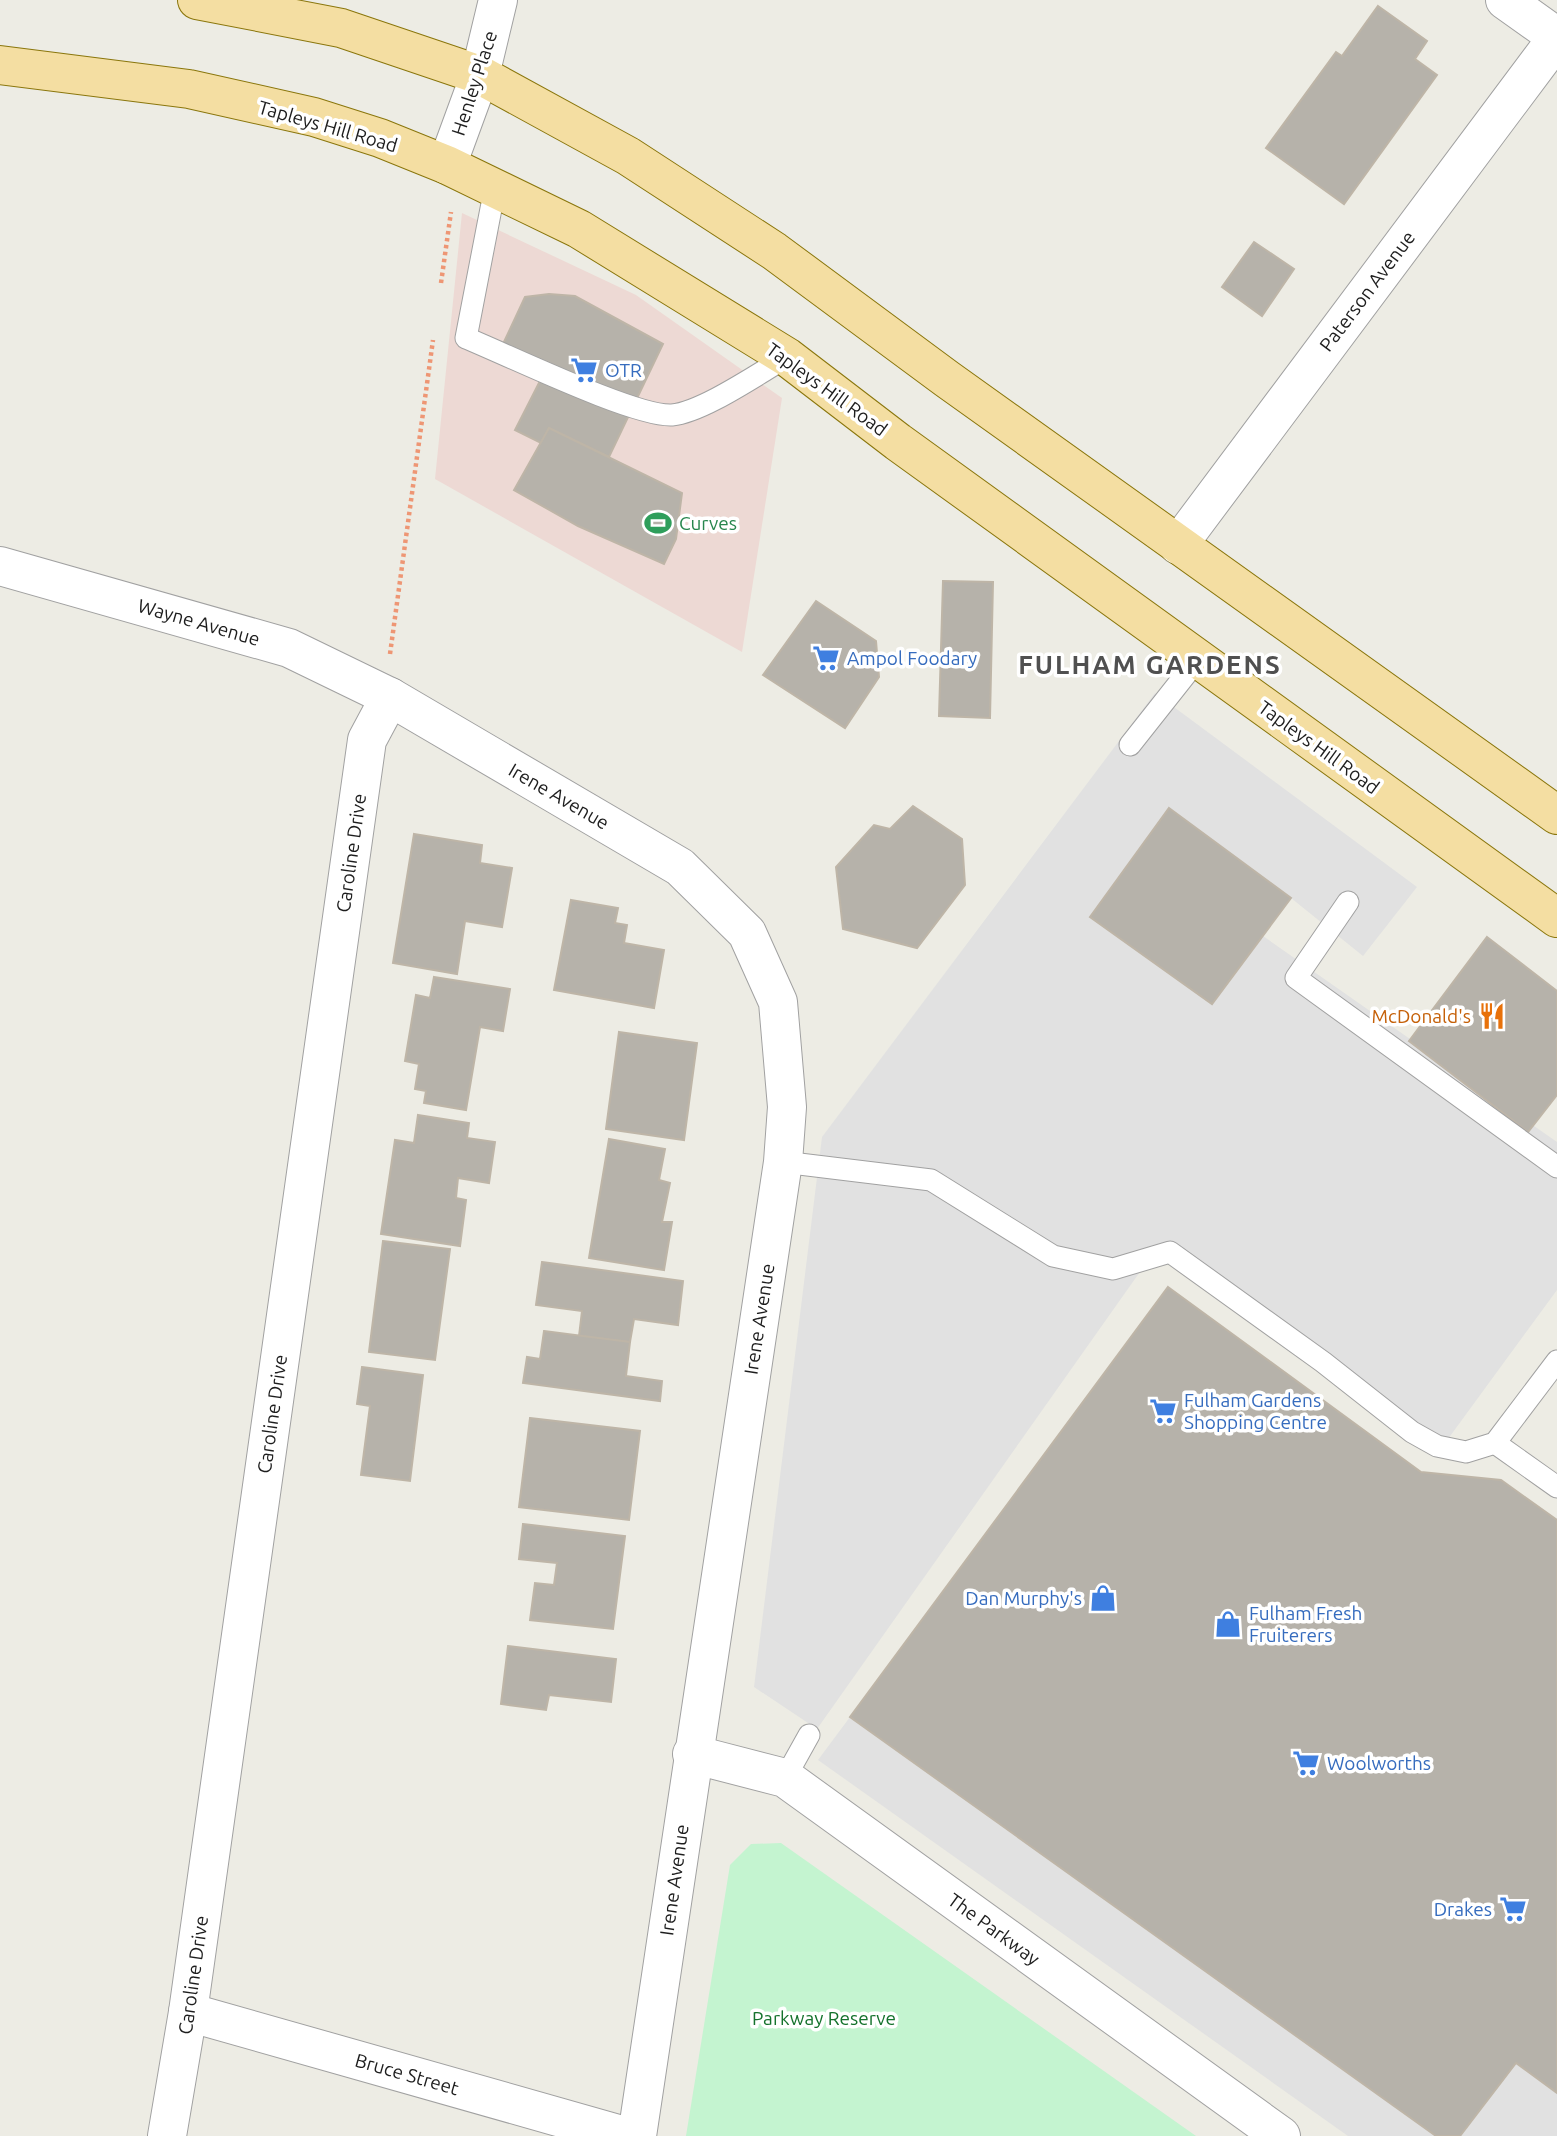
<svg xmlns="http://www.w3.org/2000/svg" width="1557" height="2136" font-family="Ubuntu,sans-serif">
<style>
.commercial{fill:#edd9d4}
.park{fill:#c4f4d0}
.parking{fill:#e1e1e1}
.building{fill:#b6b2aa;stroke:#beb5a7;stroke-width:2}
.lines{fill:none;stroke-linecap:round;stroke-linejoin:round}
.lane-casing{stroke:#a1a1a1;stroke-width:23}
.street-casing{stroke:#a1a1a1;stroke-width:40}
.primary-casing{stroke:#8a760c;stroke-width:40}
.path{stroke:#ee9674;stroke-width:4.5;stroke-dasharray:3.5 3.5;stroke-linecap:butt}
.lane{stroke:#fff;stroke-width:21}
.street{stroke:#fff;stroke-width:38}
.primary{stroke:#f4dea2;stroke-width:38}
.labels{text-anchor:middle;stroke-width:7;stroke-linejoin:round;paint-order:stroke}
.street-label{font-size:19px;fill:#1d1d1d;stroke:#fff}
.shop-label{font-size:19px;fill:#366cbe;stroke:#fff;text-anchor:start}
.leisure-label{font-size:19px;fill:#27864d;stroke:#fff;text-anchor:start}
.food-label{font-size:19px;fill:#c56008;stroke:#fff;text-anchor:end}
.park-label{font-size:19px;fill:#14722c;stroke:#fff}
.district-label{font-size:26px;font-weight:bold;letter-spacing:2px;fill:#505050;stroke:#fff}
</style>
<rect width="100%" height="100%" fill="#edece4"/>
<polygon class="commercial" points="462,213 636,295 782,398 742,652 435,479"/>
<polygon class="park" points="781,1843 1196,2136 686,2136 730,1865 751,1844"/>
<g class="parking">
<polygon points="1155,693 1417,887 1363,956 1291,898 1169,808 1090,917 1212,1004 1263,936 1557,1142 1557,1290 1437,1454 1154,1252 817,1729 754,1687 822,1137"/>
<polygon points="850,1717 1436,2136 1348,2136 818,1760"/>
<polygon points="1516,2063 1557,2093 1557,2136 1460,2136"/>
</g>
<g class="building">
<polygon points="1378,6 1427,41 1415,59 1437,75 1344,204 1266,148 1336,52 1342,56"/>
<polygon points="1254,242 1294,269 1262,316 1222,287"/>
<polygon points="549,294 575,296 663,344 609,457 549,428 541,443 515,430 541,379 495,361 525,297"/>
<polygon points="549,428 682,493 676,539 664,564 578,526 514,490"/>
<polygon points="943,581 993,582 990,718 939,716"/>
<polygon points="816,601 876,641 879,677 845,728 763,675"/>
<polygon points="913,806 962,839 965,885 917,948 843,929 836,867 874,825 890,829"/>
<polygon points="1169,808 1291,898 1212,1004 1090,917"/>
<polygon points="414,834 482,845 480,863 512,868 502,927 465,921 457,974 393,963"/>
<polygon points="571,900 618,908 615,923 627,925 624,943 664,950 654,1008 554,990"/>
<polygon points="1487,937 1557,991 1557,1095 1528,1132 1409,1041"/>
<polygon points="434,977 510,989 503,1031 480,1027 466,1110 424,1103 426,1091 415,1089 419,1064 405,1061 416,995 430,998"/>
<polygon points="619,1032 697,1043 684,1140 606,1129"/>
<polygon points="418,1115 469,1123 467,1138 495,1142 489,1183 458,1178 456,1198 466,1200 460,1246 381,1234 395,1140 414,1143"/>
<polygon points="609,1139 665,1149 659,1180 670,1183 662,1222 672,1222 664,1270 589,1258"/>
<polygon points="383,1241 450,1249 435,1360 369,1352"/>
<polygon points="542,1262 683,1281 678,1325 634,1319 630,1342 579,1336 582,1311 536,1305"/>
<polygon points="1168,1287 1421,1472 1501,1480 1557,1520 1557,2093 1516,2063 1460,2136 1436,2136 850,1717"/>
<polygon points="544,1331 630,1342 626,1376 662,1381 660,1401 523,1383 527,1357 540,1359"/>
<polygon points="362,1367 423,1375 410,1481 361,1475 370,1406 357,1404"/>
<polygon points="530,1418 640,1431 629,1520 519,1507"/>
<polygon points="523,1524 625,1536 613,1629 530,1620 535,1583 554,1585 557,1563 519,1559"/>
<polygon points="508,1646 616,1659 611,1702 549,1695 546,1710 501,1704"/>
</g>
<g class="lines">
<defs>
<g id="lane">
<path d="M495,188L466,338C508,355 635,417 672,415C703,412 759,373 787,357"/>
<polyline points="1130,745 1198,659"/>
<polyline points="1348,902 1296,978 1557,1167"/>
<polyline points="783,1162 931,1180 1053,1256 1113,1269 1170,1252 1323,1362 1412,1432 1437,1446 1466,1452 1495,1443 1557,1361"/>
<polyline points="1495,1443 1557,1487"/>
<polyline points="785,1778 809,1735"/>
</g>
<g id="street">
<polyline points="1505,0 1557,37"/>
<polyline points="447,165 480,75 498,0"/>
<polyline points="1178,545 1557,38"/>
<polyline points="0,566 289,648 390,697 680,867 747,933 778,1002 787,1107 783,1162 637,2136"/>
<polyline points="692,1754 785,1778 1281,2136"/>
<polyline points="188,2012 625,2136"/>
<polyline points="167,2136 188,2012 367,740 390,697"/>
</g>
<g id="primary">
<polyline points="197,0 341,28 480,75 628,156 774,251 947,379 1557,815"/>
<polyline points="0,65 189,89 314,117 380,138 447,165 579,229 787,357 898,442 1557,918"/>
</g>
</defs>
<use href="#lane" class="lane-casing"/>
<use href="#street" class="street-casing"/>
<use href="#primary" class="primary-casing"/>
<g class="path">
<polyline points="441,283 451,212"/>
<polyline points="390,654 433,340"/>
</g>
<use href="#lane" class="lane"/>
<use href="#street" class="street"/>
<use href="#primary" class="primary"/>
</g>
<defs>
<symbol id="supermarket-bare" viewBox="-9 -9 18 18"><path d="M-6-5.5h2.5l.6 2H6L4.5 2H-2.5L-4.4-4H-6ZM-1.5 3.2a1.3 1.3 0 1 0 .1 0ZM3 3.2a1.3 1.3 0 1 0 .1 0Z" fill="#3f7fe0" stroke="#fff" stroke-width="2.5" paint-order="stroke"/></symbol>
<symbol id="stadium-bare" viewBox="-9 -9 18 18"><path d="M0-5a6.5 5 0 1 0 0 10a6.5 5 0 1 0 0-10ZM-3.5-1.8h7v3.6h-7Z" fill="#2e9e5b" stroke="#fff" stroke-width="2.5" paint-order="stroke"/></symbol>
<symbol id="restaurant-bare" viewBox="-9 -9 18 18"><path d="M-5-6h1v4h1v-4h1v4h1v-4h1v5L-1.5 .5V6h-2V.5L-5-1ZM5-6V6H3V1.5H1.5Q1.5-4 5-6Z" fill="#e8710a" stroke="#fff" stroke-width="2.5" paint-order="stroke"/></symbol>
<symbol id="shop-bare" viewBox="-9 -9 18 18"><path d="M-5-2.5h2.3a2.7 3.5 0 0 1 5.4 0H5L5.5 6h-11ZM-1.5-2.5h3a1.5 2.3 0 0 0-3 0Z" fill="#3f7fe0" stroke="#fff" stroke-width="2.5" paint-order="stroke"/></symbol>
</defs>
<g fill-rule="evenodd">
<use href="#supermarket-bare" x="565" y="351" width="38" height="38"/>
<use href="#stadium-bare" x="639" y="504" width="38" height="38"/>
<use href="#supermarket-bare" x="807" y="639" width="38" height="38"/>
<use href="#restaurant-bare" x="1473" y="997" width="38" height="38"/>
<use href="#supermarket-bare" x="1144" y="1392" width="38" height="38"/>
<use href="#shop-bare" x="1084" y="1579" width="38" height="38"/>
<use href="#shop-bare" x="1209" y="1605" width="38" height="38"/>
<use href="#supermarket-bare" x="1287" y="1744" width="38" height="38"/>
<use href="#supermarket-bare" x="1494" y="1890" width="38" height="38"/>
</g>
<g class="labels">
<g class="street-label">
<text transform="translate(474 83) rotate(-72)" y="7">Henley Place</text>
<text transform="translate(328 126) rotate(16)" y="7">Tapleys Hill Road</text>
<text transform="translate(1367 291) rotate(-53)" y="7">Paterson Avenue</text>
<text transform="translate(827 389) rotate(36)" y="7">Tapleys Hill Road</text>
<text transform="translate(199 622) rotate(16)" y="7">Wayne Avenue</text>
<text transform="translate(1319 747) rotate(36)" y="7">Tapleys Hill Road</text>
<text transform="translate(559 796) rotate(30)" y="7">Irene Avenue</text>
<text transform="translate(351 853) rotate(-82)" y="7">Caroline Drive</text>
<text transform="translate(759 1319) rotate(-81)" y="7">Irene Avenue</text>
<text transform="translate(272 1414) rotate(-82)" y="7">Caroline Drive</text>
<text transform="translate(674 1880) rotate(-82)" y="7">Irene Avenue</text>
<text transform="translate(994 1929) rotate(36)" y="7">The Parkway</text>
<text transform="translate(193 1975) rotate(-82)" y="7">Caroline Drive</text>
<text transform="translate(407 2074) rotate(16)" y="7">Bruce Street</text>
</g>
<g class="shop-label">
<text x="605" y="377">OTR</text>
<text x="847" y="665">Ampol Foodary</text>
<text x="1184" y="1407">Fulham Gardens<tspan x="1184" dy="22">Shopping Centre</tspan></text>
<text x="1082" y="1605" text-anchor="end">Dan Murphy's</text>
<text x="1249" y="1620">Fulham Fresh<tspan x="1249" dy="22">Fruiterers</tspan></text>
<text x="1327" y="1770">Woolworths</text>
<text x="1492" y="1916" text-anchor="end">Drakes</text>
</g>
<g class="leisure-label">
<text x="679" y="530">Curves</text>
</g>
<g class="food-label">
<text x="1471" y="1023">McDonald's</text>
</g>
<g class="park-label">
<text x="824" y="2025">Parkway Reserve</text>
</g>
<g class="district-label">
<text x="1150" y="674">FULHAM GARDENS</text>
</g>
</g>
</svg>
